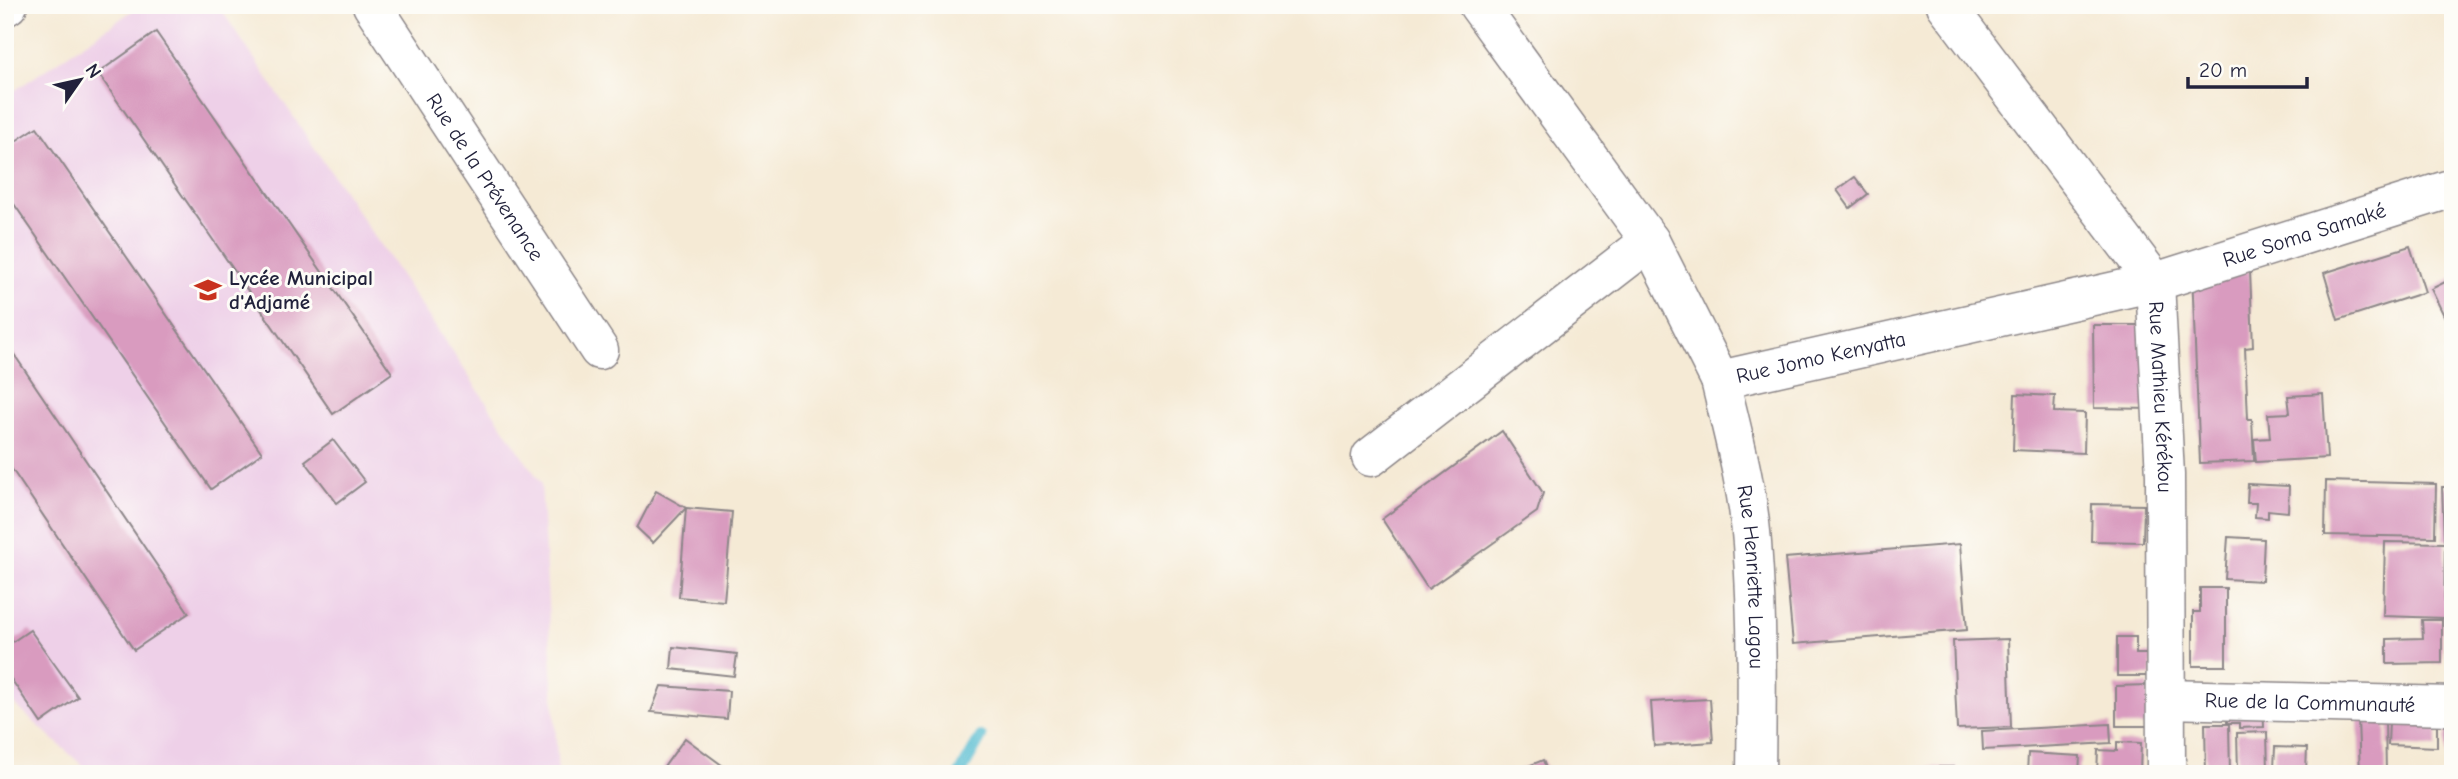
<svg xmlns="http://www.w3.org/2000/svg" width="2458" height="779" font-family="'Comic Neue',sans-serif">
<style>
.built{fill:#eed0e8}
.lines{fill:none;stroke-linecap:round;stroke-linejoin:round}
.stream{stroke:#53bbd0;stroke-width:12}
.building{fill:#d99bbf}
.minor-casing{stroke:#8c8688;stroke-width:41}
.minor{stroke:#fff;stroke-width:38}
.labels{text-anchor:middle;stroke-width:6;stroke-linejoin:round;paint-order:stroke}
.street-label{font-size:21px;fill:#22223b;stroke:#fdfcf7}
.poi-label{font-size:21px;font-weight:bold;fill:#22223b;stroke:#fdfcf7;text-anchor:start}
</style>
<rect width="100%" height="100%" fill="#fdfcf7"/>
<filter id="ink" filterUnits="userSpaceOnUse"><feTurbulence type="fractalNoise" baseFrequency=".0143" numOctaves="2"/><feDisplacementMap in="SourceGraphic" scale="14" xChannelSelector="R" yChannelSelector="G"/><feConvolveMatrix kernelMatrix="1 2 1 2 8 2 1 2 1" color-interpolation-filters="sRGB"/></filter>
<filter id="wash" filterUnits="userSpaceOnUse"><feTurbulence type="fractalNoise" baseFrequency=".00686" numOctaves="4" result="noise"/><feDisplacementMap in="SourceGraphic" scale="28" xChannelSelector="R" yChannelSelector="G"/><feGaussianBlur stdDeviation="1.57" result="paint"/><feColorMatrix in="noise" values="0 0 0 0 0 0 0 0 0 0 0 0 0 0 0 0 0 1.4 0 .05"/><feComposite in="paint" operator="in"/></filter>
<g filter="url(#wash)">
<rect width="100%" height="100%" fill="#f5ead5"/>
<polygon class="built" points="141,5 218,5 541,483 558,774 92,774 5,696 5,97"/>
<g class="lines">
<polyline class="stream" points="960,774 981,737"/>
</g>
<g id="blocks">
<g class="building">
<polygon points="156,32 392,373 333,414 98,73"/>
<polygon points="37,127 262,453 211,489 5,191 5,148"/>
<polygon points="1855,177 1868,194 1850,208 1837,190"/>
<polygon points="2410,246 2425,292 2338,320 2324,273"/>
<polygon points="2250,271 2253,347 2245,348 2248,419 2252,419 2254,461 2200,463 2192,273"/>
<polygon points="2453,278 2453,334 2431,289"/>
<polygon points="2093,325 2152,325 2152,409 2094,408"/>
<polygon points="5,341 189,613 134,650 5,459"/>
<polygon points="2015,394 2055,396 2054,412 2085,413 2084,453 2013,450"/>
<polygon points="2323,394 2327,458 2256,462 2254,439 2270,438 2268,414 2290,413 2288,396"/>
<polygon points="1502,431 1543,493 1537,512 1428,589 1382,519"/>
<polygon points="333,440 365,482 337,503 305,461"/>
<polygon points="2326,481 2436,484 2435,537 2325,535"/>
<polygon points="2248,484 2289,486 2288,512 2268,510 2268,518 2255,517 2256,503 2247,503"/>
<polygon points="2442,487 2453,487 2453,540 2444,540"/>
<polygon points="656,491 686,508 653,543 637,528"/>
<polygon points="2092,504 2144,505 2143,542 2091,541"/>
<polygon points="686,508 732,512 724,601 679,597"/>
<polygon points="2228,537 2264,539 2262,581 2225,579"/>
<polygon points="2385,542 2445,543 2444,618 2383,616"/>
<polygon points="1960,544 1967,630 1793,644 1785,558"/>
<polygon points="2200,588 2226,588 2226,666 2193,666 2193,612 2200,612"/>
<polygon points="2422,620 2442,620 2442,663 2387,664 2387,639 2423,638"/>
<polygon points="30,630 78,697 41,723 5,670 5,647"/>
<polygon points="2117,637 2136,637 2136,654 2152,654 2151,676 2117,676"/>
<polygon points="2008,639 2011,727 1957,729 1953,641"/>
<polygon points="673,647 737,654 734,676 671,669"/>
<polygon points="2148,685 2149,726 2116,726 2116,686"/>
<polygon points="661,686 729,691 727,719 651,712"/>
<polygon points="1710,699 1713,742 1654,746 1651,702"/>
<polygon points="2263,705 2264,727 2239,728 2239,723 2227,723 2227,706"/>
<polygon points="2385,718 2386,774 2360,774 2358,719"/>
<polygon points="2389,721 2437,722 2437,747 2388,745"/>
<polygon points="2445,721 2453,721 2453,774 2447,774"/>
<polygon points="2110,724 2111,743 1983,750 1982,731"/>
<polygon points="2205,724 2229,724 2230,774 2206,774"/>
<polygon points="2267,732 2268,771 2238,772 2237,733"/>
<polygon points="685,738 734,774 659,774"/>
<polygon points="2117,742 2141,743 2140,774 2097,774 2098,750 2117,751"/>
<polygon points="2275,747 2307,748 2306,771 2274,769"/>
<polygon points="2028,753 2080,756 2079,774 2027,774"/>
<polygon points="1543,760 1548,774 1518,774 1516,771"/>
<rect x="1902" y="767" width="54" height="7"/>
</g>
</g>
</g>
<g filter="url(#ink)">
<use href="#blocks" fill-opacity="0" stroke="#8c8688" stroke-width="2"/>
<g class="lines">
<defs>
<g id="minor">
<path id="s1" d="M372,5L599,350"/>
<path id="s2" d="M1478,5L1650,241L1720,380L2155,282L2453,188"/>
<path id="s3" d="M1946,5L2155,282L2165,475L2166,774"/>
<polyline points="5,7 8,5"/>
<path id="s4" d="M1720,380C1733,434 1748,489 1752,543C1758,620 1757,697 1756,774"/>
<polyline points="1371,457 1650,241"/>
<path id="s5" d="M2166,699L2453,706"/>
</g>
</defs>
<use href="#minor" class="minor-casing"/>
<use href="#minor" class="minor"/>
</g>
</g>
<defs>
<symbol id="school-bare" viewBox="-9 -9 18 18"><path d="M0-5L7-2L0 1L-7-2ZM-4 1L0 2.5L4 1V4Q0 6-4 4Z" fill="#c8321e" stroke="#fdfcf7" stroke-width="2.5" paint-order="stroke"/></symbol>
</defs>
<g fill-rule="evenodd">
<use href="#school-bare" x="189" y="271" width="38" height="38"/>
</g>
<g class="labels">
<g class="street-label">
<text dy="7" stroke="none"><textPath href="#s1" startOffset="206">Rue de la Prévenance</textPath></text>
<text dy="7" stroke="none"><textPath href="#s2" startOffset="1050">Rue Soma Samaké</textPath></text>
<text dy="7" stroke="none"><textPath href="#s2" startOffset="551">Rue Jomo Kenyatta</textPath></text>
<text dy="7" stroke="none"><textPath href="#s3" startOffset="462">Rue Mathieu Kérékou</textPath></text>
<text dy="7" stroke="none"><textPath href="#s4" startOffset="200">Rue Henriette Lagou</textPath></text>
<text dy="7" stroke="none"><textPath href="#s5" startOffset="144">Rue de la Communauté</textPath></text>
</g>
<g class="poi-label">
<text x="229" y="285">Lycée Municipal<tspan x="229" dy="24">d'Adjamé</tspan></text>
</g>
</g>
<rect width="2458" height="779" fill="none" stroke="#fdfcf7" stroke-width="28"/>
<g transform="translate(80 80) rotate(56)" stroke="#fdfcf7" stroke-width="5" paint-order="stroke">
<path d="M0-5L12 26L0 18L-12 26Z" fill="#22223b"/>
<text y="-10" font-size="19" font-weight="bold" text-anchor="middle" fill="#22223b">N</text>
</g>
<path d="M2188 77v10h119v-10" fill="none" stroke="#22223b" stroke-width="3.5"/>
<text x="2199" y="77" font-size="21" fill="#22223b" stroke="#fdfcf7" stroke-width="5" paint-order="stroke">20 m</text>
</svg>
